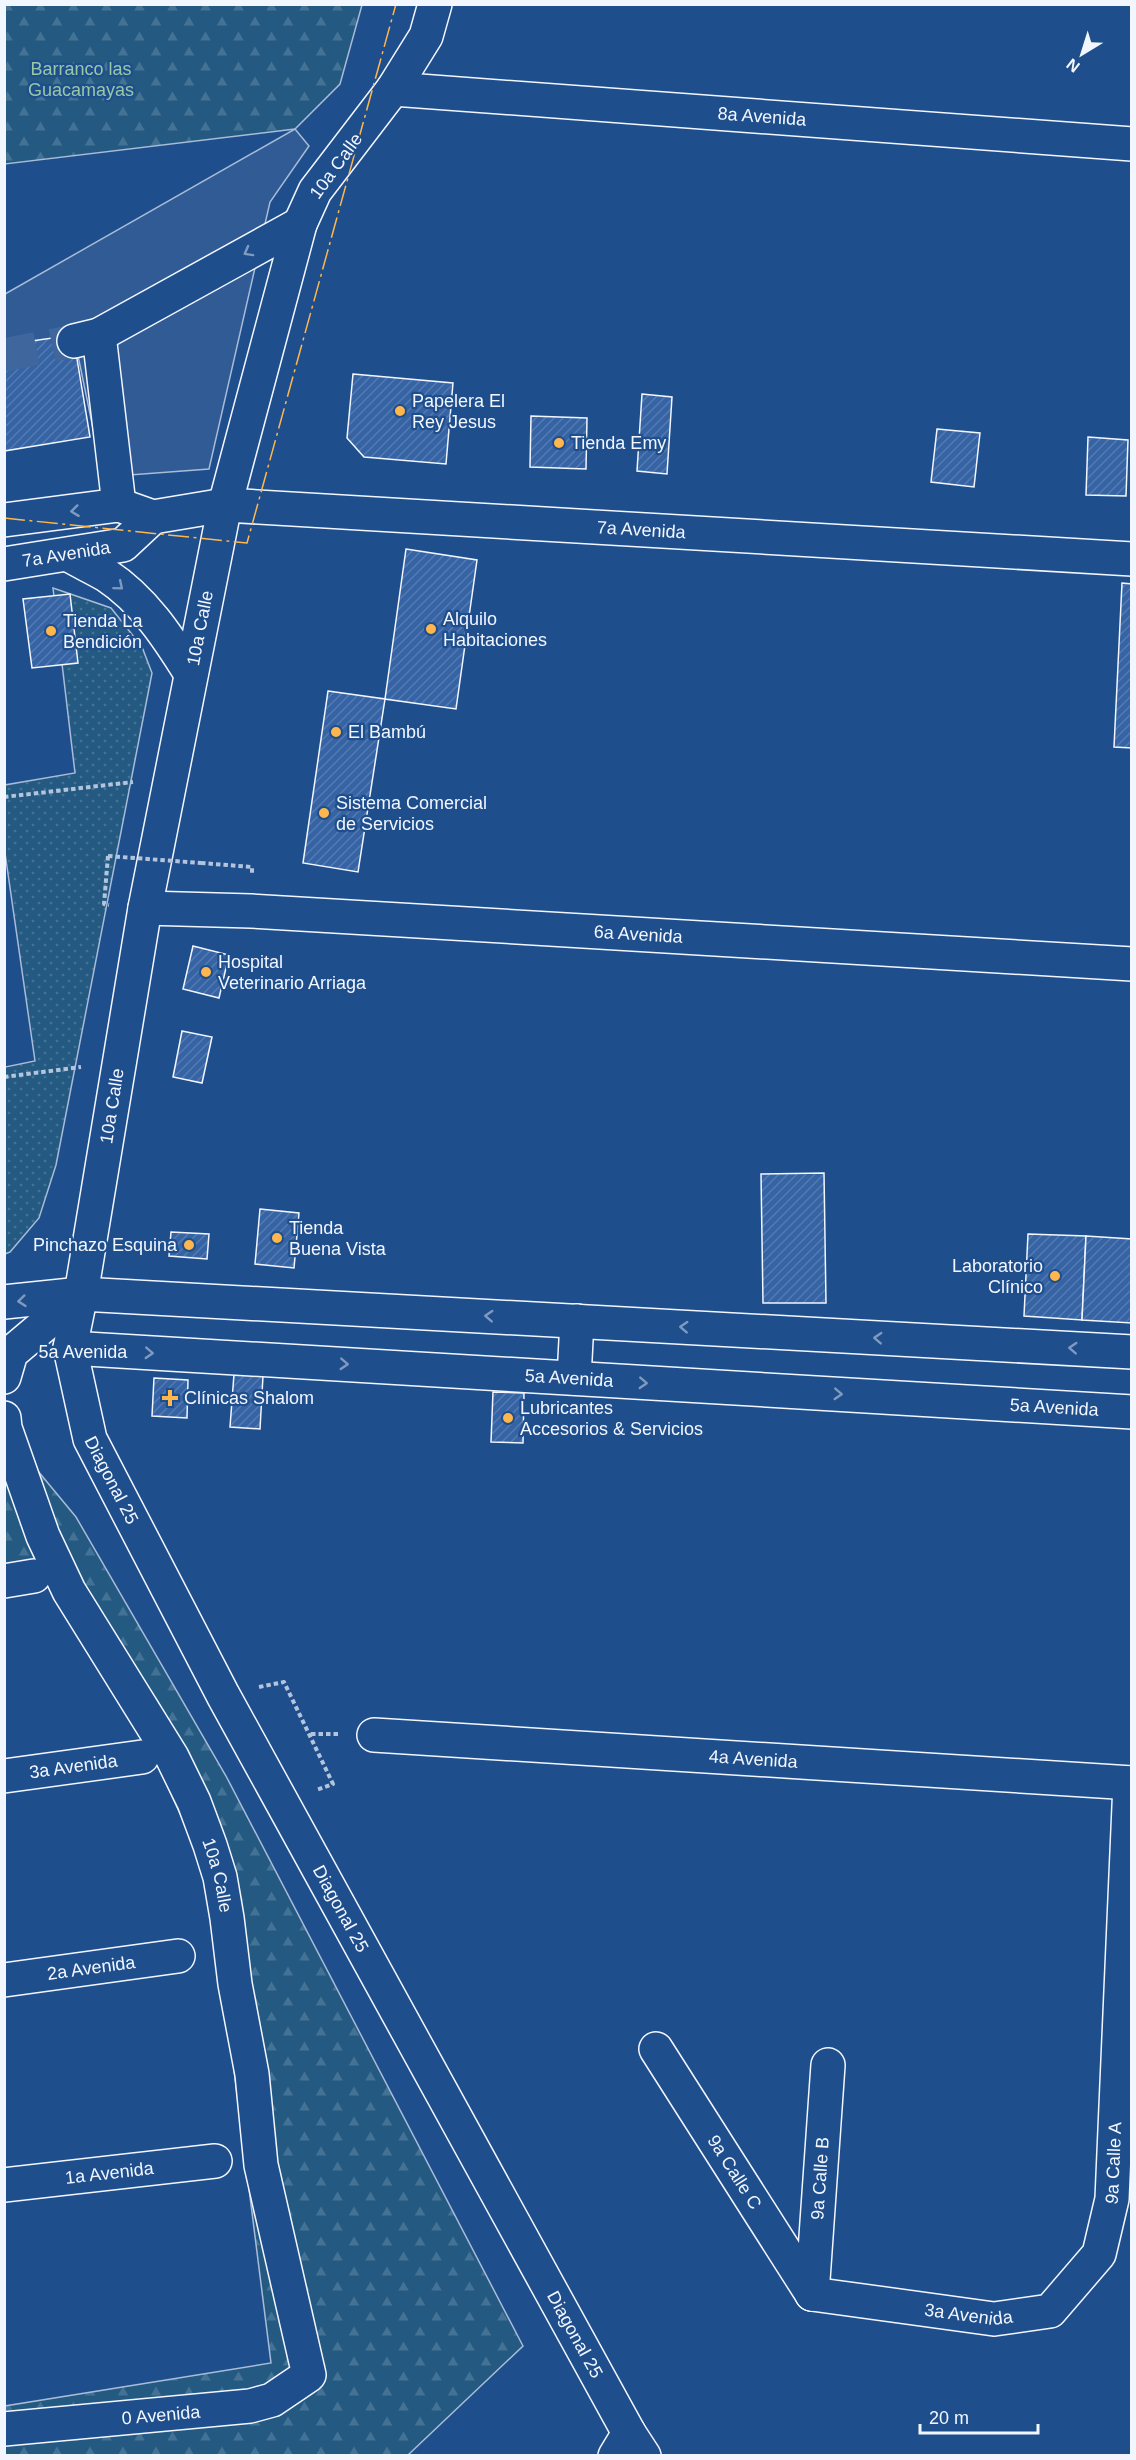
<svg xmlns="http://www.w3.org/2000/svg" width="1136" height="2460" font-family="Arial,sans-serif">
<style>
.forest{fill:url(#forest-firs);stroke:#a8bbd7;stroke-width:1.5}
.park{fill:url(#park-dots);stroke:#a8bbd7;stroke-width:1.5}
.parking{fill:#305b95;stroke:#a8bbd7;stroke-width:1.5}
.building{fill:url(#building-hatch);stroke:#f2f6ff;stroke-width:1.5}
.lines{fill:none;stroke-linecap:round;stroke-linejoin:round}
.minor-tunnel{stroke:#3f679d;stroke-width:33;stroke-dasharray:33 16;stroke-linecap:butt}
.minor-casing{stroke:#f2f6ff;stroke-width:36}
.major-casing{stroke:#f2f6ff;stroke-width:36}
.path{stroke:#b3c4dc;stroke-width:4;stroke-dasharray:4.5 3;stroke-linecap:butt}
.minor{stroke:#1f4e8c;stroke-width:33}
.major{stroke:#1f4e8c;stroke-width:33}
.path-bridge{stroke:#b3c4dc;stroke-width:4;stroke-dasharray:4.5 3;stroke-linecap:butt}
.power{stroke:#ffb74d;stroke-width:1.5;stroke-dasharray:21 4.5 3 4.5;stroke-linecap:butt}
.oneway{stroke:#7e9ac0}
.poi-dot{fill:#ffb74d;stroke:#1f4e8c;stroke-width:2}
.labels{text-anchor:middle;stroke-width:4.5;stroke-linejoin:round;paint-order:stroke}
.park-label{font-size:18px;fill:#97c8a6;stroke:#1f4e8c}
.street-label{font-size:18px;fill:#f2f6ff;stroke:#1f4e8c}
.poi-label{font-size:18px;fill:#f2f6ff;stroke:#1f4e8c;text-anchor:start}
</style>
<defs>
<pattern id="forest-firs" width="22" height="20" patternUnits="userSpaceOnUse" patternTransform="scale(1.5)"><rect width="22" height="20" fill="#245a82"/><path d="M5 1l3.5 6h-7zM16 11l3.5 6h-7z" fill="#447295"/></pattern>
<pattern id="park-dots" width="8" height="8" patternUnits="userSpaceOnUse" patternTransform="scale(1.5)"><rect width="8" height="8" fill="#245a82"/><path d="M2 2h.1M6 6h.1" fill="none" stroke="#447295" stroke-width="1.8" stroke-linecap="round"/></pattern>
<pattern id="building-hatch" width="6" height="6" patternUnits="userSpaceOnUse" patternTransform="scale(1.5)"><rect width="6" height="6" fill="#3563a3"/><path d="M-1 1l2-2M0 6l6-6M5 7l2-2" fill="none" stroke="#537ab1"/></pattern>
</defs>
<rect width="100%" height="100%" fill="#1f4e8c"/>
<g class="forest">
<polygon points="5,4 362,4 362,5 340,84 295,129 5,164"/>
<polygon points="4,1430 76,1517 226,1776 523,2346 408,2455 5,2455 5,2406 271,2363 210,1880 81,1595 5,1566"/>
</g>
<polygon class="park" points="53,588 111,608 142,647 152,673 56,1165 39,1218 10,1252 5,1254 5,1067 35,1061 5,853 5,785 75,773"/>
<polygon class="parking" points="295,129 309,146 270,202 209,469 103,477 75,341 5,345 5,294"/>
<g class="building">
<polygon points="73,335 90,437 4,451 4,345"/>
<polygon points="353,374 453,383 446,464 364,457 347,438"/>
<polygon points="642,394 672,397 667,474 637,471"/>
<polygon points="531,416 587,418 586,469 530,467"/>
<polygon points="937,429 980,433 974,487 931,482"/>
<polygon points="1088,437 1128,440 1126,496 1086,495"/>
<polygon points="406,549 477,560 456,709 385,699"/>
<polygon points="1122,583 1132,584 1132,748 1114,747"/>
<polygon points="70,594 78,663 32,668 23,599"/>
<polygon points="328,691 385,699 358,872 303,863"/>
<polygon points="193,946 229,955 219,998 183,989"/>
<polygon points="182,1031 212,1037 202,1083 173,1077"/>
<polygon points="824,1173 826,1303 763,1303 761,1174"/>
<polygon points="260,1209 299,1213 294,1268 255,1264"/>
<polygon points="171,1232 209,1234 207,1259 169,1256"/>
<polygon points="1028,1234 1086,1236 1082,1320 1024,1316"/>
<polygon points="1086,1236 1132,1239 1132,1323 1082,1320"/>
<polygon points="234,1374 263,1376 260,1429 230,1427"/>
<polygon points="154,1378 188,1380 187,1418 152,1416"/>
<polygon points="493,1392 524,1393 523,1443 491,1442"/>
</g>
<g class="lines">
<polyline class="minor-tunnel" points="4,355 74,341"/>
<defs>
<g id="minor">
<path id="s1" d="M393,89L1132,144"/>
<polyline points="99,335 119,505"/>
<polyline points="74,341 99,335 300,224"/>
<path id="s2" d="M4,520L119,505L153,517L225,505L1132,559"/>
<path id="s3" d="M4,564L123,545L153,517"/>
<path id="s4" d="M145,908L251,911L1132,964"/>
<polyline points="4,1302 81,1294"/>
<polyline points="4,1377 11,1353 81,1294"/>
<path id="s5" d="M4,1418L5,1428L43,1536L69,1591L172,1757L194,1802L210,1845L220,1877L227,1918L235,1984L252,2074L261,2165L309,2375L272,2400L250,2406L4,2429"/>
<polyline points="4,1581 34,1576"/>
<path id="s6" d="M374,1735L1132,1783"/>
<path id="s7" d="M4,1776L142,1757"/>
<path id="s8" d="M4,1980L178,1956"/>
<path id="s9" d="M656,2049L812,2294"/>
<path id="s10" d="M4,2185L215,2161"/>
<path id="s11" d="M812,2294L994,2319L1050,2311L1099,2254L1112,2199L1130,1783"/>
<path id="s12" d="M812,2294L828,2065"/>
<polyline points="615,2456 629,2433"/>
</g>
<g id="major">
<path id="s13" d="M435,4L426,36L393,89L315,191L300,224L225,505L145,908L81,1294L70,1348L90,1439L223,1695L629,2433L644,2456"/>
<path d="M69,555C81,562 94,568 106,575C144,600 168,637 191,674"/>
<polyline points="81,1294 1132,1352"/>
<path id="s14" d="M70,1348L1132,1412"/>
<polyline points="574,1378 577,1321"/>
</g>
</defs>
<use href="#minor" class="minor-casing"/>
<use href="#major" class="major-casing"/>
<g class="path">
<polyline points="4,797 133,782"/>
<polyline points="108,856 104,904 109,905"/>
<polyline points="201,863 252,867 252,874"/>
<polyline points="4,1077 81,1067"/>
<polyline points="259,1687 284,1682 333,1784 316,1790"/>
<polyline points="311,1734 338,1734"/>
</g>
<use href="#minor" class="minor"/>
<use href="#major" class="major"/>
<polyline class="path-bridge" points="108,856 201,863"/>
<polyline class="power" points="4,518 247,543 396,4"/>
</g>
<defs><path id="oneway-chevron" d="M-2-3.5L2.5 0L-2 3.5" fill="none" stroke-width="1.6" stroke-linecap="round" stroke-linejoin="round" transform="scale(1.5)"/></defs>
<g class="oneway">
<use href="#oneway-chevron" transform="translate(248 252) rotate(151)"/>
<use href="#oneway-chevron" transform="translate(75 511) rotate(173)"/>
<use href="#oneway-chevron" transform="translate(119 586) rotate(40)"/>
<use href="#oneway-chevron" transform="translate(22 1301) rotate(174)"/>
<use href="#oneway-chevron" transform="translate(489 1316) rotate(-177)"/>
<use href="#oneway-chevron" transform="translate(684 1327) rotate(-177)"/>
<use href="#oneway-chevron" transform="translate(878 1338) rotate(-177)"/>
<use href="#oneway-chevron" transform="translate(1073 1348) rotate(-177)"/>
<use href="#oneway-chevron" transform="translate(149 1353) rotate(3)"/>
<use href="#oneway-chevron" transform="translate(344 1364) rotate(3)"/>
<use href="#oneway-chevron" transform="translate(643 1383) rotate(3)"/>
<use href="#oneway-chevron" transform="translate(838 1394) rotate(3)"/>
</g>
<g class="poi-dot">
<circle cx="400" cy="411" r="6"/>
<circle cx="559" cy="443" r="6"/>
<circle cx="431" cy="629" r="6"/>
<circle cx="51" cy="631" r="6"/>
<circle cx="336" cy="732" r="6"/>
<circle cx="324" cy="813" r="6"/>
<circle cx="206" cy="972" r="6"/>
<circle cx="277" cy="1238" r="6"/>
<circle cx="189" cy="1245" r="6"/>
<circle cx="1055" cy="1276" r="6"/>
<path d="M167 1389h6v6h6v6h-6v6h-6v-6h-6v-6h6z"/>
<circle cx="508" cy="1418" r="6"/>
</g>
<g class="labels">
<g class="park-label">
<text x="81" y="75">Barranco las<tspan x="81" dy="21">Guacamayas</tspan></text>
</g>
<g class="street-label">
<text dy="6" stroke="none"><textPath href="#s1" startOffset="370">8a Avenida</textPath></text>
<text transform="translate(336 166) rotate(-54)" y="6">10a Calle</text>
<text dy="6" stroke="none"><textPath href="#s2" startOffset="642">7a Avenida</textPath></text>
<text dy="6" stroke="none"><textPath href="#s3" startOffset="63">7a Avenida</textPath></text>
<text transform="translate(200 628) rotate(-79)" y="6">10a Calle</text>
<text dy="6" stroke="none"><textPath href="#s4" startOffset="494">6a Avenida</textPath></text>
<text transform="translate(112 1106) rotate(-81)" y="6">10a Calle</text>
<text x="83" y="1358">5a Avenida</text>
<text dy="6" stroke="none"><textPath href="#s14" startOffset="500">5a Avenida</textPath></text>
<text dy="6" stroke="none"><textPath href="#s14" startOffset="986">5a Avenida</textPath></text>
<text dy="6" stroke="none"><textPath href="#s13" startOffset="1548">Diagonal 25</textPath></text>
<text dy="6" stroke="none"><textPath href="#s6" startOffset="380">4a Avenida</textPath></text>
<text dy="6" stroke="none"><textPath href="#s7" startOffset="70">3a Avenida</textPath></text>
<text dy="6" stroke="none"><textPath href="#s5" startOffset="508">10a Calle</textPath></text>
<text dy="6" stroke="none"><textPath href="#s13" startOffset="2034">Diagonal 25</textPath></text>
<text dy="6" stroke="none"><textPath href="#s8" startOffset="88">2a Avenida</textPath></text>
<text dy="6" stroke="none"><textPath href="#s11" startOffset="408">9a Calle A</textPath></text>
<text dy="6" stroke="none"><textPath href="#s9" startOffset="146">9a Calle C</textPath></text>
<text dy="6" stroke="none"><textPath href="#s10" startOffset="106">1a Avenida</textPath></text>
<text dy="6" stroke="none"><textPath href="#s12" startOffset="116">9a Calle B</textPath></text>
<text dy="6" stroke="none"><textPath href="#s11" startOffset="158">3a Avenida</textPath></text>
<text dy="6" stroke="none"><textPath href="#s13" startOffset="2520">Diagonal 25</textPath></text>
<text transform="translate(161 2415) rotate(-5)" y="6">0 Avenida</text>
</g>
<g class="poi-label">
<text x="412" y="407">Papelera El<tspan x="412" dy="21">Rey Jesus</tspan></text>
<text x="571" y="449">Tienda Emy</text>
<text x="443" y="625">Alquilo<tspan x="443" dy="21">Habitaciones</tspan></text>
<text x="63" y="627">Tienda La<tspan x="63" dy="21">Bendición</tspan></text>
<text x="348" y="738">El Bambú</text>
<text x="336" y="809">Sistema Comercial<tspan x="336" dy="21">de Servicios</tspan></text>
<text x="218" y="968">Hospital<tspan x="218" dy="21">Veterinario Arriaga</tspan></text>
<text x="289" y="1234">Tienda<tspan x="289" dy="21">Buena Vista</tspan></text>
<text x="177" y="1251" text-anchor="end">Pinchazo Esquina</text>
<text x="1043" y="1272" text-anchor="end">Laboratorio<tspan x="1043" dy="21">Clínico</tspan></text>
<text x="184" y="1404">Clínicas Shalom</text>
<text x="520" y="1414">Lubricantes<tspan x="520" dy="21">Accesorios &amp; Servicios</tspan></text>
</g>
</g>
<rect width="1136" height="2460" fill="none" stroke="#f2f6ff" stroke-width="12"/>
<g transform="translate(1082 54) rotate(218)" stroke="#1f4e8c" stroke-width="4.5" paint-order="stroke">
<path d="M0-4.5L10 22L0 15L-10 22Z" fill="#f2f6ff"/>
<text y="-9" font-size="16" font-weight="bold" text-anchor="middle" fill="#f2f6ff">N</text>
</g>
<path d="M920 2424v9h118v-9" fill="none" stroke="#f2f6ff" stroke-width="3"/>
<text x="929" y="2424" font-size="18" fill="#f2f6ff" stroke="#1f4e8c" stroke-width="4.5" paint-order="stroke">20 m</text>
</svg>
